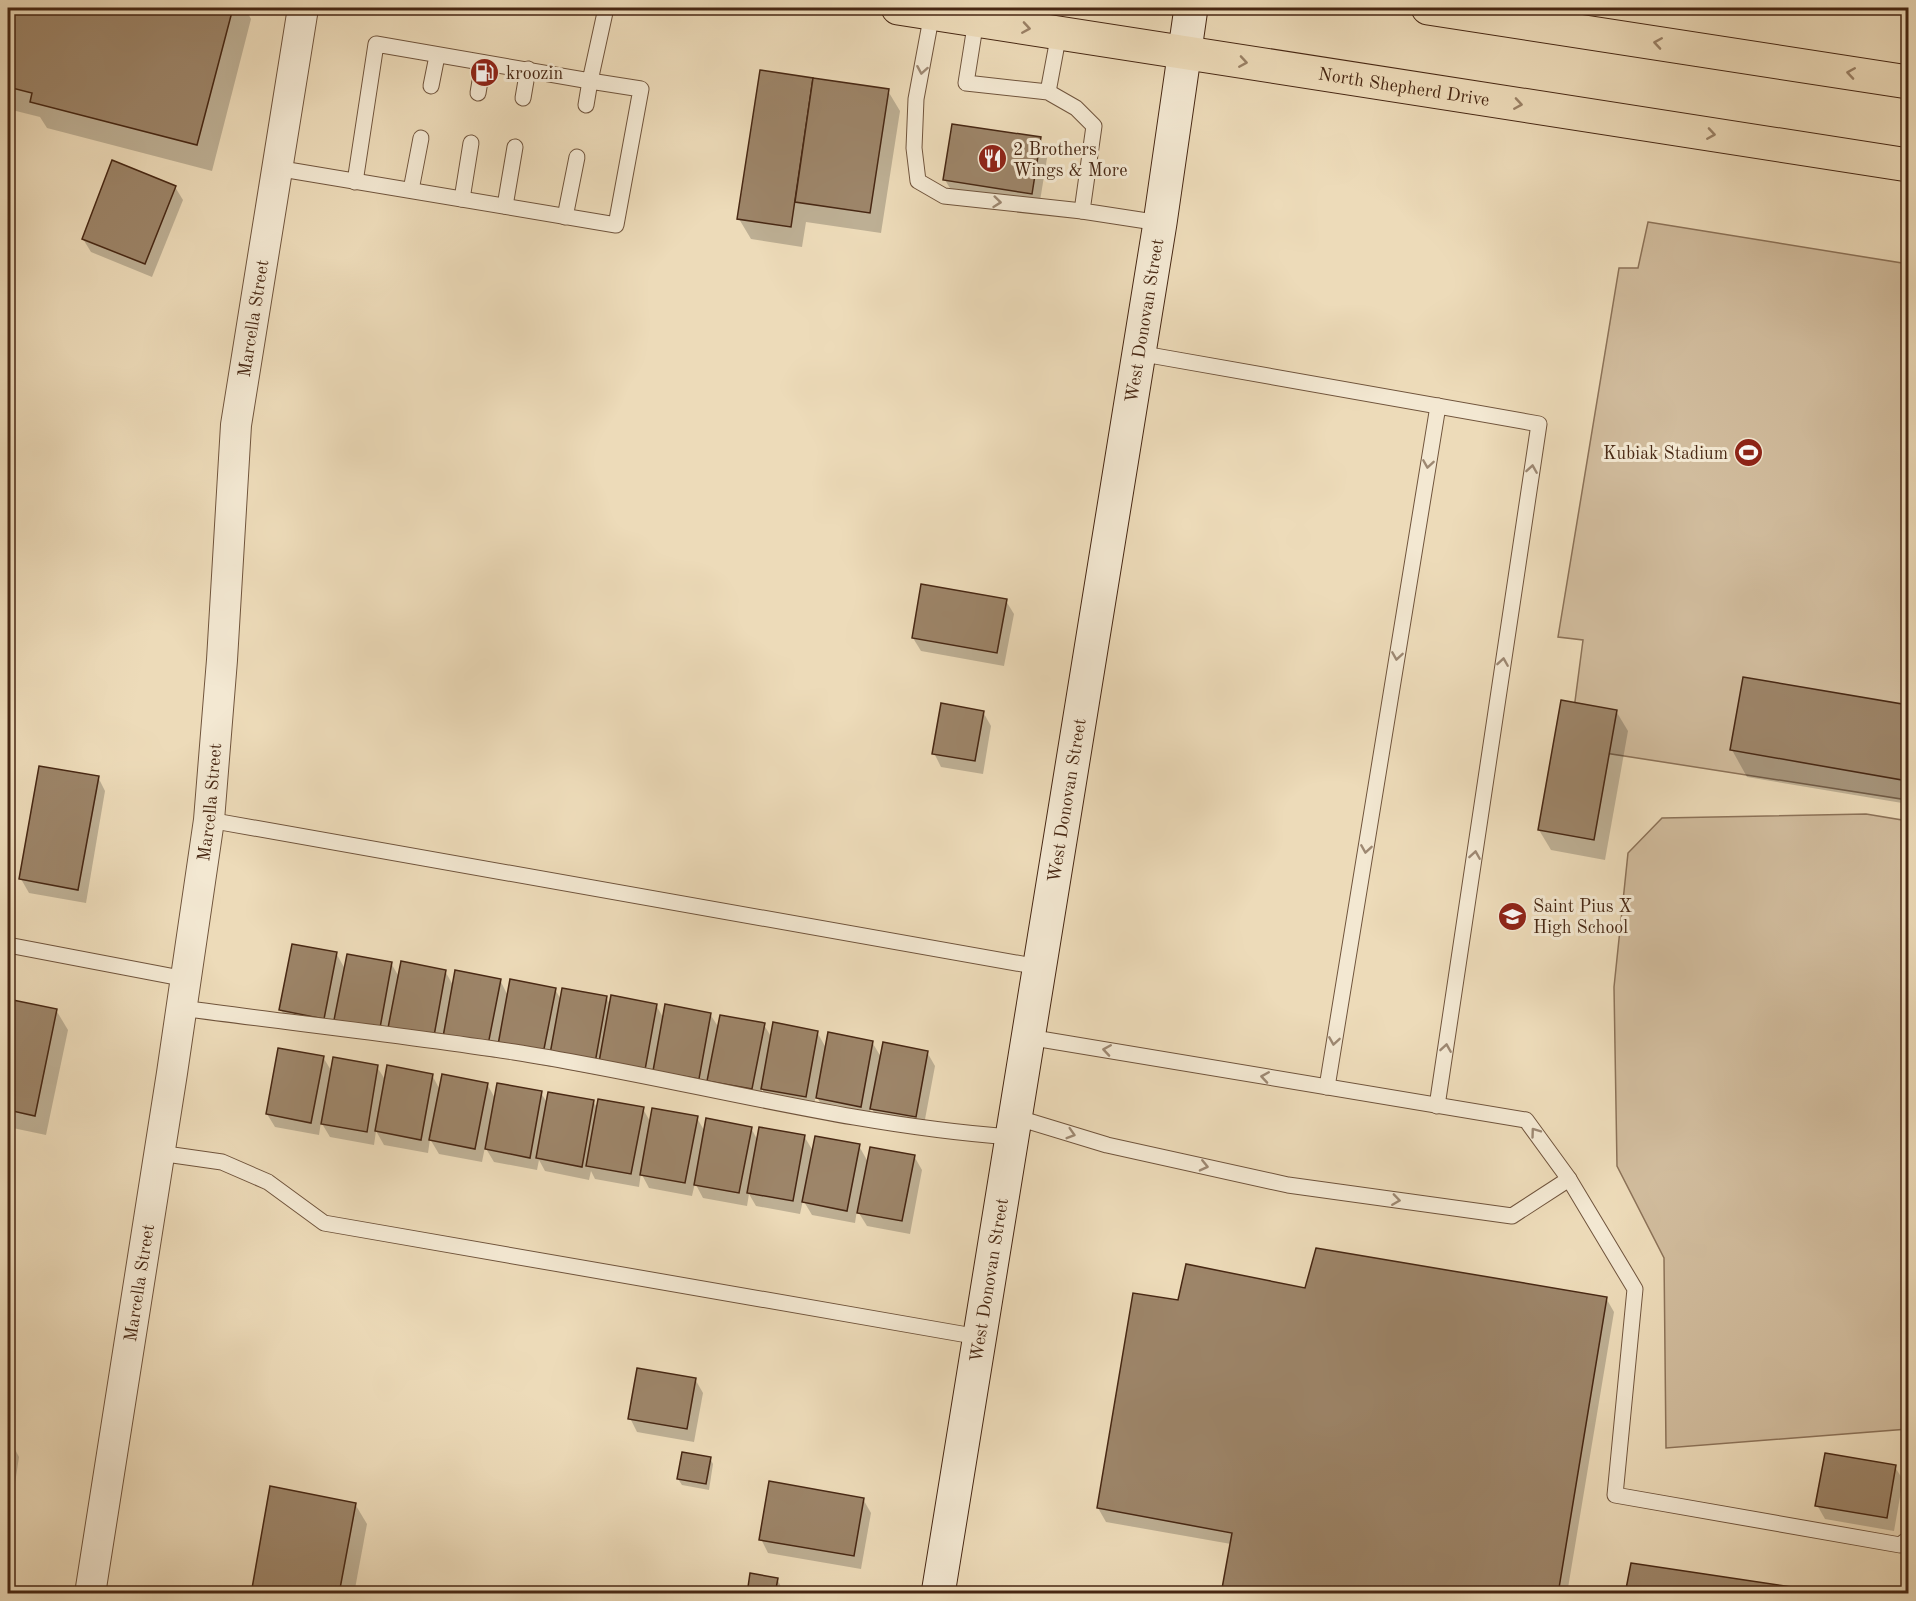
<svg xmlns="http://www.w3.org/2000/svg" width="1916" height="1601" font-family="'Old Standard TT',serif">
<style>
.green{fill:#d1bc9d;stroke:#8c7258;stroke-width:1.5}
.shadow{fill:#0003}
.building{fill:#9d8569;stroke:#472713;stroke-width:1.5}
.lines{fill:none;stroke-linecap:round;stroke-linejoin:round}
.lane-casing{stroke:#70543c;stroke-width:17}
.street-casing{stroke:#70543c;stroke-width:32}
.secondary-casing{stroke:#472713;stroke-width:35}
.primary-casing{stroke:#472713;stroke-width:35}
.lane{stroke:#f3e8d2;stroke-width:15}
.street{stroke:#f3e8d2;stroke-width:30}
.secondary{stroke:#f3e8d2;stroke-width:33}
.primary{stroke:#eddbb9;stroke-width:33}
.oneway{stroke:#9a8166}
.oneway2{stroke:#9d8872}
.labels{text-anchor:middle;stroke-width:6;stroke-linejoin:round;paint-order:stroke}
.poi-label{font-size:18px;fill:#472713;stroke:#f3e8d2;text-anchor:start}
.street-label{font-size:18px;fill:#472713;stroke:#f3e8d2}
</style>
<rect width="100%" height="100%" fill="#eddbb9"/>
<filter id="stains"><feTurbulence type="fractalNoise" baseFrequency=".00333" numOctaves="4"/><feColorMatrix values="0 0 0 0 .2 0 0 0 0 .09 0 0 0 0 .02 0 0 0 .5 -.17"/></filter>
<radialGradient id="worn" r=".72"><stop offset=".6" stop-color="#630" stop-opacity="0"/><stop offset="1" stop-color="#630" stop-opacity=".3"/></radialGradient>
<g class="green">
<polygon points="1648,222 1908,264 1908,800 1605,753 1574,709 1583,640 1558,637 1619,268 1638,268"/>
<polygon points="1866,814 1908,821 1908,1429 1666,1448 1664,1258 1617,1166 1614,987 1628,853 1662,818"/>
</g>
<g class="shadow">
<polygon points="10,8 245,8 251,19 212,171 47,128 40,117 8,109 8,16"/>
<polygon points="761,72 888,91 900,111 881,233 806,222 802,247 751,239 739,219"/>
<polygon points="1040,139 1048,152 1039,207 953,193 945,180"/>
<polygon points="175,187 183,200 152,277 91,252 83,239"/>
<polygon points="1006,601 1014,614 1004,666 921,651 913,638"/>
<polygon points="1745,678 1908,706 1908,804 1747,777 1732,750"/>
<polygon points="1616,711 1628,731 1605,860 1551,850 1539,830"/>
<polygon points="983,712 991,726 983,774 941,767 934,753"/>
<polygon points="98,777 105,791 86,903 29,893 21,879"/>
<polygon points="336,953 345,969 391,963 399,977 445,971 454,987 500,980 508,996 555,989 561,1000 606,997 611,1006 656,1005 664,1019 710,1014 719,1028 764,1025 772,1038 817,1032 826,1048 872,1042 881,1057 927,1052 935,1066 923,1130 879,1122 871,1107 868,1120 825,1112 816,1095 813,1110 770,1102 762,1089 760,1102 717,1094 708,1080 706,1092 604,1067 602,1076 559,1068 553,1057 551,1067 507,1058 498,1043 495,1058 452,1050 444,1035 441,1049 344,1033 334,1017 332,1032 289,1023 281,1010"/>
<polygon points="8,1000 56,1010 68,1030 46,1135 8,1127"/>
<polygon points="323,1057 332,1072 377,1067 386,1081 432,1075 440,1090 487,1084 496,1100 541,1093 548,1104 593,1101 598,1109 643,1109 651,1123 697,1118 705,1132 751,1128 758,1141 804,1136 813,1151 859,1146 868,1162 914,1156 922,1170 910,1234 867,1226 857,1210 855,1223 812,1215 803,1200 800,1214 756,1206 749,1194 747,1206 703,1198 695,1183 692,1196 649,1188 641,1173 639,1187 595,1179 591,1171 589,1180 545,1171 539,1160 537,1170 494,1162 485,1147 482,1162 439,1154 430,1139 428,1153 384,1145 376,1131 374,1145 330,1137 321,1122 319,1135 275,1127 267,1114"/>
<polygon points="1307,1290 1606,1298 1614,1312 1567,1594 1223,1594 1231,1544 1106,1522 1098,1508 1179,1301"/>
<polygon points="695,1379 703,1393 694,1442 637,1432 630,1418"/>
<polygon points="8,1436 19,1457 8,1529"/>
<polygon points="710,1458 713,1464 709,1490 682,1485 678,1479"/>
<polygon points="1895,1467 1903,1480 1894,1531 1825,1519 1817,1505"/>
<polygon points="863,1499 871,1513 861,1569 768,1553 761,1539"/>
<polygon points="355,1504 367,1524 354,1594 252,1594"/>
<polygon points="777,1579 785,1594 748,1594"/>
</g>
<g class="building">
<polygon points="8,8 233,8 197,145 30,102 32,93 8,87"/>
<polygon points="760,70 813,78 791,227 737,219"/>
<polygon points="813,78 889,89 870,213 795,202"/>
<polygon points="952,124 1041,137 1032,194 943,180"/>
<polygon points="112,160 176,186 145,264 82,239"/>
<polygon points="921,584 1007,599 997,653 912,638"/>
<polygon points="1743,677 1908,705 1908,781 1730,750"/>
<polygon points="1561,700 1617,710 1594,840 1538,830"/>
<polygon points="941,703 984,711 975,761 932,754"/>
<polygon points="39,766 99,776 78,890 19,879"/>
<polygon points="292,944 337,952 324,1019 279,1010"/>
<polygon points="347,954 392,962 380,1028 334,1020"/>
<polygon points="401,961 446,970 434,1036 388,1028"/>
<polygon points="455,970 501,979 488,1045 443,1037"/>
<polygon points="510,979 556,988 543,1054 498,1045"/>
<polygon points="562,988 607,996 595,1063 550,1054"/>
<polygon points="611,995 657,1004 645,1070 599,1062"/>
<polygon points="8,999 57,1009 35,1116 8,1110"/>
<polygon points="665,1004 711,1013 699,1079 653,1071"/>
<polygon points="720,1015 765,1023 752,1089 707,1081"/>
<polygon points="773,1022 818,1031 806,1097 761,1089"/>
<polygon points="828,1032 873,1041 861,1107 816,1098"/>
<polygon points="883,1042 928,1051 916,1117 870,1109"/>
<polygon points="278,1048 324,1056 311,1123 266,1114"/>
<polygon points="333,1057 378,1065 367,1132 321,1124"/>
<polygon points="387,1065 433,1074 421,1140 375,1131"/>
<polygon points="442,1074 488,1083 475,1149 429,1140"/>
<polygon points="497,1083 542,1091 530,1158 485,1149"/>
<polygon points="548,1092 594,1100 582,1167 536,1158"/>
<polygon points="598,1099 644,1107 631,1174 586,1166"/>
<polygon points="652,1108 698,1116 685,1183 640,1175"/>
<polygon points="706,1118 752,1127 739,1193 694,1185"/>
<polygon points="759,1127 805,1135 793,1201 747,1193"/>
<polygon points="815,1136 860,1144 847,1211 802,1202"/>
<polygon points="870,1147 915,1155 902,1221 857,1213"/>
<polygon points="1316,1248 1607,1297 1558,1594 1221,1594 1232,1533 1097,1508 1133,1293 1178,1300 1186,1264 1305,1288"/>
<polygon points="637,1368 696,1378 687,1429 628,1419"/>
<polygon points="682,1452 711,1457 706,1484 677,1479"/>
<polygon points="1825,1453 1896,1465 1887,1518 1815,1506"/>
<polygon points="769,1481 864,1498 854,1556 759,1540"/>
<polygon points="270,1486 356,1503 339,1594 251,1594"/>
<polygon points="1631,1563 1798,1588 1797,1594 1625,1594"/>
<polygon points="750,1573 778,1578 775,1594 747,1594"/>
</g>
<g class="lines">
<defs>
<g id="lane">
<polyline points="932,13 916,99 914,148 918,181 944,196 1082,211"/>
<polyline points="976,20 966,83 1048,92 1076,108 1094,126 1082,211 1160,223"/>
<polyline points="431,86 437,56"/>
<polyline points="1048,92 1059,33"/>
<polyline points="478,93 483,63"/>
<polyline points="523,98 528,69"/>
<polyline points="276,168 616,225 641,89 590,81 586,105"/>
<polyline points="355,182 376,44 590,81 606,8"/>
<polyline points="411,190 421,138"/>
<polyline points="462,199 471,143"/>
<polyline points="505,206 515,147"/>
<polyline points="565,217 577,157"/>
<polyline points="1138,353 1539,424 1437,1106"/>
<polyline points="209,820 1039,967"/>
<polyline points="8,945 186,979"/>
<path d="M181,1008C292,1023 404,1035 514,1052C680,1078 843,1125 1011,1137"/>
<polyline points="1028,1037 1526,1120 1569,1179 1635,1289 1615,1495 1900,1545 1908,1539"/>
<polyline points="1327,1087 1438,406"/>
<polyline points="1015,1117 1107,1145 1288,1185 1512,1216 1569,1179"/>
<polyline points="159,1153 222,1162 268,1182 324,1223 979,1337"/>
</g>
<g id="street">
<path id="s1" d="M90,1594L172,1073L209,820L222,660L236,425L303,8"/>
</g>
<g id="secondary">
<path id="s2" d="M938,1594L1160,223L1191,8"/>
</g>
<g id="primary">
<path id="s3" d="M898,8L1908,165"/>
<polyline points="1428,8 1908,82"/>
</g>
</defs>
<use href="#lane" class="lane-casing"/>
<use href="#street" class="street-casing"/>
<use href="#secondary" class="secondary-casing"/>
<use href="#primary" class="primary-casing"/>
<use href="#lane" class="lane"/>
<use href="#street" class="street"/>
<use href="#secondary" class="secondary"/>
<use href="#primary" class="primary"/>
</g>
<defs><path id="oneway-chevron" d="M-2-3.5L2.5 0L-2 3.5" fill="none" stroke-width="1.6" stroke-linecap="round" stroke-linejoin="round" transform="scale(1.5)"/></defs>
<g class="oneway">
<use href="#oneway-chevron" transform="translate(1026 28) rotate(9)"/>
<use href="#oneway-chevron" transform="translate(1658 43) rotate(-171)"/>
<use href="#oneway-chevron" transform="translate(1243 62) rotate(9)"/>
<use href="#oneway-chevron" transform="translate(1851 73) rotate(-171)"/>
<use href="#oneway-chevron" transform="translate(1518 104) rotate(9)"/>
<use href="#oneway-chevron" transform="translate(1711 134) rotate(9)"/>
</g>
<g class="oneway2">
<use href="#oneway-chevron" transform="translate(922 70) rotate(100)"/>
<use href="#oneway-chevron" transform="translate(997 202) rotate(6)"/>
<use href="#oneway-chevron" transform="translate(1428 464) rotate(99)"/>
<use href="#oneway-chevron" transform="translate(1532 469) rotate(-81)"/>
<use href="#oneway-chevron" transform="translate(1397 656) rotate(99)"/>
<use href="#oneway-chevron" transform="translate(1503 662) rotate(-81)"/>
<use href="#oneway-chevron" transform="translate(1366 849) rotate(99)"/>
<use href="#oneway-chevron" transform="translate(1475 855) rotate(-81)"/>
<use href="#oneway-chevron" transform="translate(1334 1041) rotate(99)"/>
<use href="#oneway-chevron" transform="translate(1446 1048) rotate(-81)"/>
<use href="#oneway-chevron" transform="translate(1107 1050) rotate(-171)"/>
<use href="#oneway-chevron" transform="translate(1265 1077) rotate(-171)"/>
<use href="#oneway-chevron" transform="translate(1535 1132) rotate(-126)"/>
<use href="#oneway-chevron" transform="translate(1071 1134) rotate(17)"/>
<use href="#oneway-chevron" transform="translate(1204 1166) rotate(13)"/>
<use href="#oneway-chevron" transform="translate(1396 1200) rotate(8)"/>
</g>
<defs>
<symbol id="fuel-disc" viewBox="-11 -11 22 22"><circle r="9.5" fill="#8f2418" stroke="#f3e8d2"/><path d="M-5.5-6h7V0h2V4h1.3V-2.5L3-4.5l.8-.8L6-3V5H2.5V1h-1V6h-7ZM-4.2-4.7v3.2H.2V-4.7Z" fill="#fff"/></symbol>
<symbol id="restaurant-disc" viewBox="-11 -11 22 22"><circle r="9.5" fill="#8f2418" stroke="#f3e8d2"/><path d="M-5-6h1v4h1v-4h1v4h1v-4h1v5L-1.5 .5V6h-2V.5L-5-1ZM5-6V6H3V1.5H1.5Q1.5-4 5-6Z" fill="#fff"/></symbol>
<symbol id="stadium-disc" viewBox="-11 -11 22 22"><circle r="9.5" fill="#8f2418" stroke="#f3e8d2"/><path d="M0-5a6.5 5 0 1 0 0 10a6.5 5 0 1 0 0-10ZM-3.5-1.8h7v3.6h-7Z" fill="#fff"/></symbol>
<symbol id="school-disc" viewBox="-11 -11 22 22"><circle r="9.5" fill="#8f2418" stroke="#f3e8d2"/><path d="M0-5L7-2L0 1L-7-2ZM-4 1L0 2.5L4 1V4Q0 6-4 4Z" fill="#fff"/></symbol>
</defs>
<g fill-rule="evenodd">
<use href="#fuel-disc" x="468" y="56" width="33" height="33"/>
<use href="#restaurant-disc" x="976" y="142" width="33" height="33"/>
<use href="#stadium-disc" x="1732" y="436" width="33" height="33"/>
<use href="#school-disc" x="1496" y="900" width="33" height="33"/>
</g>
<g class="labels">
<g class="poi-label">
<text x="506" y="79">kroozin</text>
<text x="1013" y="155">2 Brothers<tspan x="1013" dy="21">Wings &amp; More</tspan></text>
<text x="1728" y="459" text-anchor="end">Kubiak Stadium</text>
<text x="1533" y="912">Saint Pius X<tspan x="1533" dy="21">High School</tspan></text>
</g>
<g class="street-label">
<text dy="6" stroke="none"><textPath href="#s3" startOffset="512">North Shepherd Drive</textPath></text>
<text dy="6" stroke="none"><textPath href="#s1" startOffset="1287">Marcella Street</textPath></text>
<text dy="6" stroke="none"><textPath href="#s2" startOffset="1290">West Donovan Street</textPath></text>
<text dy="6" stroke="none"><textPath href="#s2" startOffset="804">West Donovan Street</textPath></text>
<text dy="6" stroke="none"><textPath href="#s1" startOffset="801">Marcella Street</textPath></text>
<text dy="6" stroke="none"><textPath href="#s2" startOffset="318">West Donovan Street</textPath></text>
<text dy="6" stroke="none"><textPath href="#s1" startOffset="315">Marcella Street</textPath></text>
</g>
</g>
<rect width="1916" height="1601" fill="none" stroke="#eddbb9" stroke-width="30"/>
<rect x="9" y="9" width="1898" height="1583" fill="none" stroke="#472713" stroke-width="3"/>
<rect x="15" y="15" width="1886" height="1571" fill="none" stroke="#472713" stroke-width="1.5"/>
<rect width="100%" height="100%" filter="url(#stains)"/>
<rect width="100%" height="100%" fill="url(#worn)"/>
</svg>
